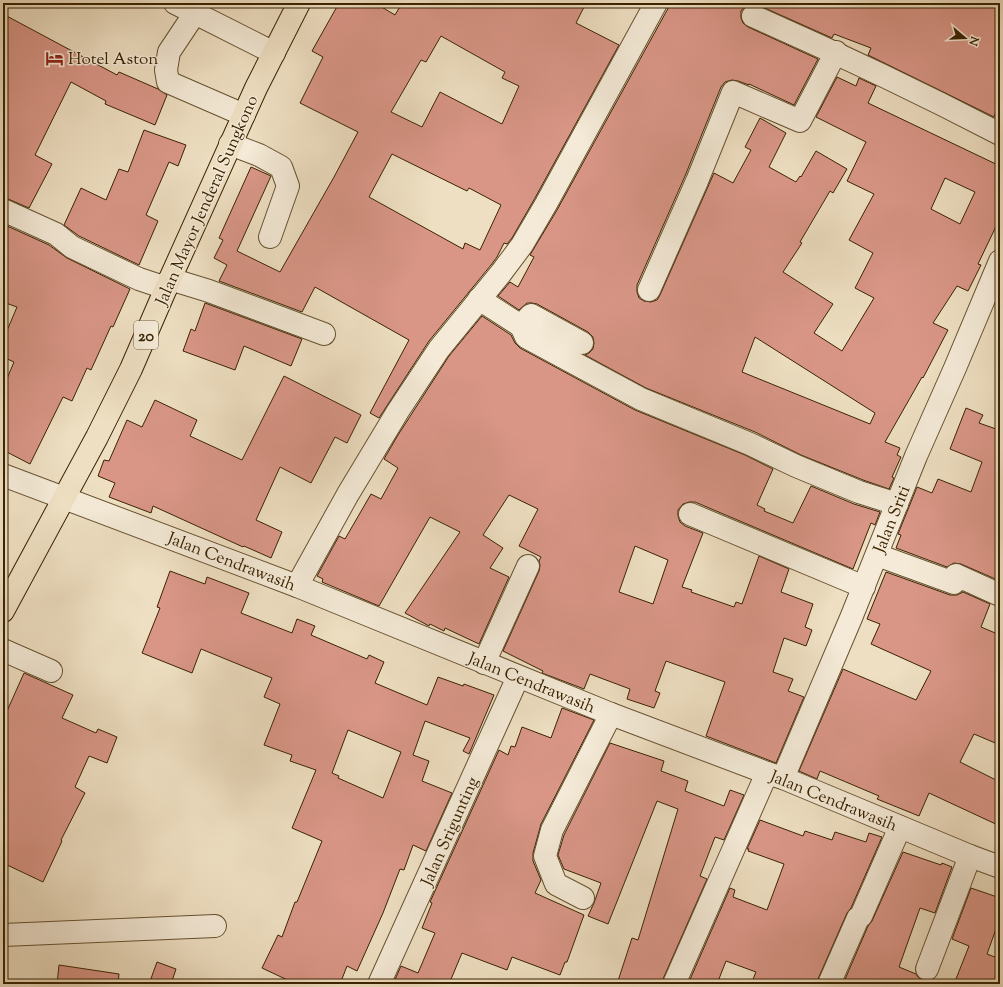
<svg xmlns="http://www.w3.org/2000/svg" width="1003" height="987" font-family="'Sorts Mill Goudy',serif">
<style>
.building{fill:#d99687;stroke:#3a2300;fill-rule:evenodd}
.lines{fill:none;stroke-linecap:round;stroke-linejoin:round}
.minor-casing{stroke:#675230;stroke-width:24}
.highway-casing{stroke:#3a2300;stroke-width:24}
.minor{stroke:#f4ead7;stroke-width:22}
.highway{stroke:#eedfc2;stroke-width:22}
.labels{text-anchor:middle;stroke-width:3;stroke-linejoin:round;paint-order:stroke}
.shield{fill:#f4ead7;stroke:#725f40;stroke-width:1}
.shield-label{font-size:16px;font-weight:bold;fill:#3a2300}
.poi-label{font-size:17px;fill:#3a2300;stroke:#f4ead7;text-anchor:start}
.street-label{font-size:17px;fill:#3a2300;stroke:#f4ead7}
</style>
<rect width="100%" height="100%" fill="#eedfc2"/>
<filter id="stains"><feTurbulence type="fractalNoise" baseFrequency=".005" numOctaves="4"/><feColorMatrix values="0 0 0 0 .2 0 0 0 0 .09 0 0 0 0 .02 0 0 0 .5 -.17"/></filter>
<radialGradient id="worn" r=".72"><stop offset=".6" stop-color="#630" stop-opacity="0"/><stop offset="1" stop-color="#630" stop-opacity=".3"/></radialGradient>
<g class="building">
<path d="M339,3H375L395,15L402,3H586L576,23L619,45L535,198L512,238L507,244L504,243L497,257L491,265L429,341L379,418L370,413L409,340L315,287L302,312L219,281L227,265L214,258L223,240L219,238L251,167L271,176L237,251L280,272L334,177L358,132L300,103L323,57L312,51ZM441,36L505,72L502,78L519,86L502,124L440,92L422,127L391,112L421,60L426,62ZM392,154L467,191L469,188L501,205L480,250L465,243L463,249L369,197Z"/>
<path d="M671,3H1000V101L994,117L868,55L871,48L834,34L832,38L758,5L751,4L745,6L741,11V18L743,23L748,27L818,59L794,105L749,84V85L738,81L732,80L725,82L721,87L685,176L637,285V292L639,298L644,301L651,302L657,300L660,295L714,173L733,183L751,150L745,147L760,118L786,133L769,167L796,182L800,176L801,177L816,151L847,169L833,193L830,191L800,242L802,243L783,272L833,304L814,333L842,351L874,298L855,288L873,253L849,240L874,194L847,181L866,142L816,117L837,77L856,86L859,78L876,86L868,103L1000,166V218L978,264L981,265L968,291L957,286L933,323L948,330L923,378L922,377L885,442L900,448L897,455L901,457L892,477L894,478L889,489L863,480L801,455L755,432L646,388L585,355L589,353L593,349L594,343L593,337L588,332L537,304L532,303H527L519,310L498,296L510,282L518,287L534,257L530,255L557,210ZM945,178L975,192L960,224L931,209ZM755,337L875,413L870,424L742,372Z"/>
<polygon points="3,14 117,75 119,72 158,89 167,95 155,125 105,104 106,101 71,82 35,155 52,164 29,208 8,199 3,198"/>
<polygon points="144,130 186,145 178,166 169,162 146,215 158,221 139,265 79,236 64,225 81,188 106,200 119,169 128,172"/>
<polygon points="5,225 49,245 67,258 130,289 113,327 111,326 91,370 87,368 72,401 63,397 30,464 3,450 3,388 14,362 3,357 3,340 17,307 3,302 3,230"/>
<polygon points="205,303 302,339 291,366 244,346 235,370 183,351 191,329 195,331"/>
<path d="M482,316L511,335L515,343L520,348L635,410L745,455L773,469L757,505L765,509L764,511L793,523L811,486L854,504L880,512L875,525L871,523L853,569L695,502H689L683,504L678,510V516L680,522L685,526L703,533L682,587L692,590L691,592L734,607L736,602L742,604L759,556L789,569L781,592L813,604L805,627L812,630L806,646L784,638L773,672L793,679L788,691L804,697L776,763L706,736L725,682L666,661L655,691L660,693L654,708L627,699L630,689L590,674L584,689L542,673L543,671L503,651L539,571L540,565L539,561L541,557L519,546L538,509L509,495L483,535L503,548L490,568L509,577L479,644L445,628L444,631L430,624L429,626L405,613L460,532L430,517L379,606L322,582L323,579L317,576L339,536L345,539L371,494L381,499L398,468L384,459L398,435L449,356ZM635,546L668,560L653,604L619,592Z"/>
<polygon points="284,376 361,415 347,443 335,437 311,483 280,467 256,520 282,532 271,558 244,546 243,547 153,506 151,513 109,497 115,483 98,476 104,460 109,461 127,420 142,427 155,400 197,420 190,436 242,460"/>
<polygon points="966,408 983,415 979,423 996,429 1000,421 1000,581 961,564 954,563 947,567 896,548 901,535 898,534 917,487 932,493 938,479 971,492 982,462 950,449"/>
<path d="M170,571L205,584L207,577L249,593L241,613L292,633L297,619L315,626L311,635L367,659L369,655L384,662L375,683L427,705L438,677L463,686L464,684L494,695L469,754L463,751L470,738L425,721L413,755L429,761L422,781L452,793L426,851L413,845L404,870L400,869L383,913L357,971L347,966L340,984H296L262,968L278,935L282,937L295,902H297L322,841L292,828L316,770L290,761L292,755L264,745L280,704L264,697L272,678L201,649L192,673L142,653L160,608L157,607ZM348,730L401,752L383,798L338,778L339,776L332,773Z"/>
<polygon points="886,572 950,595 957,595 963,592 990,604 981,627 1000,635 1000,745 974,734 960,762 1000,782 1000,826 929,793 919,816 877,799 879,796 820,771 817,779 799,771 843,669 916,700 931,671 871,644 880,624 867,619"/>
<polygon points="24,673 73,695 62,718 96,733 98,729 117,737 107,763 89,756 75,787 85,793 61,840 62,841 43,882 3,863 3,720"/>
<polygon points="562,708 594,720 541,824 533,853 533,861 541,880 535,893 584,915 567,962 565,962 560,975 512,957 507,970 462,953 449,984 393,984 401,966 418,973 435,933 422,928 432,903 430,902 499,750 508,755 511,746 515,747 522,727 551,738"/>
<polygon points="610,743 664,761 661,771 688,781 685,791 724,806 730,790 744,795 724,840 715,837 700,876 707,879 663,979 662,984 617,984 632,938 638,940 678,809 657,801 608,924 588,916 594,903 601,883 564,869 558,855 564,835"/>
<polygon points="760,820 803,836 805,831 832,840 835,832 866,842 869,833 882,837 851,908 847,913 818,979 817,984 751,984 756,972 726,961 717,984 688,984 730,888 735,890 733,897 767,910 784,864 748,851 749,849 747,849"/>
<polygon points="903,852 941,865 942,863 952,867 935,913 920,908 899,967 916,974 918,977 922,980 929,981 933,980 939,982 938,984 843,984 868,926 872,921"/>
<polygon points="971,888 1000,898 1000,918 987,954 1000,959 1000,984 954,984 969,946 952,939"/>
<polygon points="157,962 176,969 171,984 149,984"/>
<polygon points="59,965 119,974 118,984 57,984"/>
</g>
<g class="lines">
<defs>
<g id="minor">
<polyline points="175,3 274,53"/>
<polyline points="195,13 169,52 166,70 168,82 244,115"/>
<path d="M753,16C837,53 919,92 1000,134"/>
<polyline points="230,144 259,155 281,167 288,186 270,237"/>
<polyline points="3,210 56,234 72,247 139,279 166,288"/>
<polyline points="170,279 209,291 324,334"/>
<polyline points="649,290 697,181 733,92 800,121 836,52"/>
<polyline points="479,299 521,326 531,315 582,343"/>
<polyline points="521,326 526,337 641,399 750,444 796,466 859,492 897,504"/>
<polyline points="3,475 297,586 611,714 767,773 783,778 970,856 1000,867"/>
<polyline points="690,514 864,587"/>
<polyline points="877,555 954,583 956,575 1000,595"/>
<polyline points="297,586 348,494 398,411 439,349 501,273 522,245 546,204 656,3"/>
<polyline points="3,650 51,671"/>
<polyline points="484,663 528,566"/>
<polyline points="783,778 851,618 916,456 955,368 1000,261"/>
<polyline points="583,898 556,884 545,856 552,830 611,714"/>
<polyline points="3,935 215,926"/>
<polyline points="927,969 970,856"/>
<polyline points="379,984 518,677"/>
<polyline points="674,984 767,773"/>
<polyline points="829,984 858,918 861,916 900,827"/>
</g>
<polyline id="highway" points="3,611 97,437 131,369 170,279 256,88 299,3"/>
</defs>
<use href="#minor" class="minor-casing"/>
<use href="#highway" class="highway-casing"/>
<use href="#minor" class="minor"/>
<use href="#highway" class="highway"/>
</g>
<defs>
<symbol id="hotel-bare" viewBox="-9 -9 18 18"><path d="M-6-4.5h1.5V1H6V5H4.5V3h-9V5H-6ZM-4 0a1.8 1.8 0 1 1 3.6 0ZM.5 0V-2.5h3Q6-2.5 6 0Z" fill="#8f2418" stroke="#f4ead7" stroke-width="2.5" paint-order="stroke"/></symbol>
</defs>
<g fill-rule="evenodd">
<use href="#hotel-bare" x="42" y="46" width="25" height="25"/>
</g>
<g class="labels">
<rect class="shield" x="134" y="321" width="24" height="28" rx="3"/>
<g class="shield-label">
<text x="146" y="341">20</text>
</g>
<g class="poi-label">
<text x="68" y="64">Hotel Aston</text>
</g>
<g class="street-label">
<text transform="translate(206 200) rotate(-66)" y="6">Jalan Mayor Jenderal Sungkono</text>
<text transform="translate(891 519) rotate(-68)" y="6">Jalan Sriti</text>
<text transform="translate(232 561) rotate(21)" y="6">Jalan Cendrawasih</text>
<text transform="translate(532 682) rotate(22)" y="6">Jalan Cendrawasih</text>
<text transform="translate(834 800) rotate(22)" y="6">Jalan Cendrawasih</text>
<text transform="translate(449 831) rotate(-66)" y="6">Jalan Srigunting</text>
</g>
</g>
<rect width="1003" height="987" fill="none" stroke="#eedfc2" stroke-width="16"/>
<rect x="4" y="4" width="995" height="979" fill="none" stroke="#3a2300" stroke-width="2"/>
<rect x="8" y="8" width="987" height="971" fill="none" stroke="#3a2300"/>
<g transform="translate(965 38) rotate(109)" stroke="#f4ead7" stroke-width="3" paint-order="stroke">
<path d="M0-3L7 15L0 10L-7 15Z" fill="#3a2300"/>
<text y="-6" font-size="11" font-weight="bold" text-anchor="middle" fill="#3a2300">N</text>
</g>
<rect width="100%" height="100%" filter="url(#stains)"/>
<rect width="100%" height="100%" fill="url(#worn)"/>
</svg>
